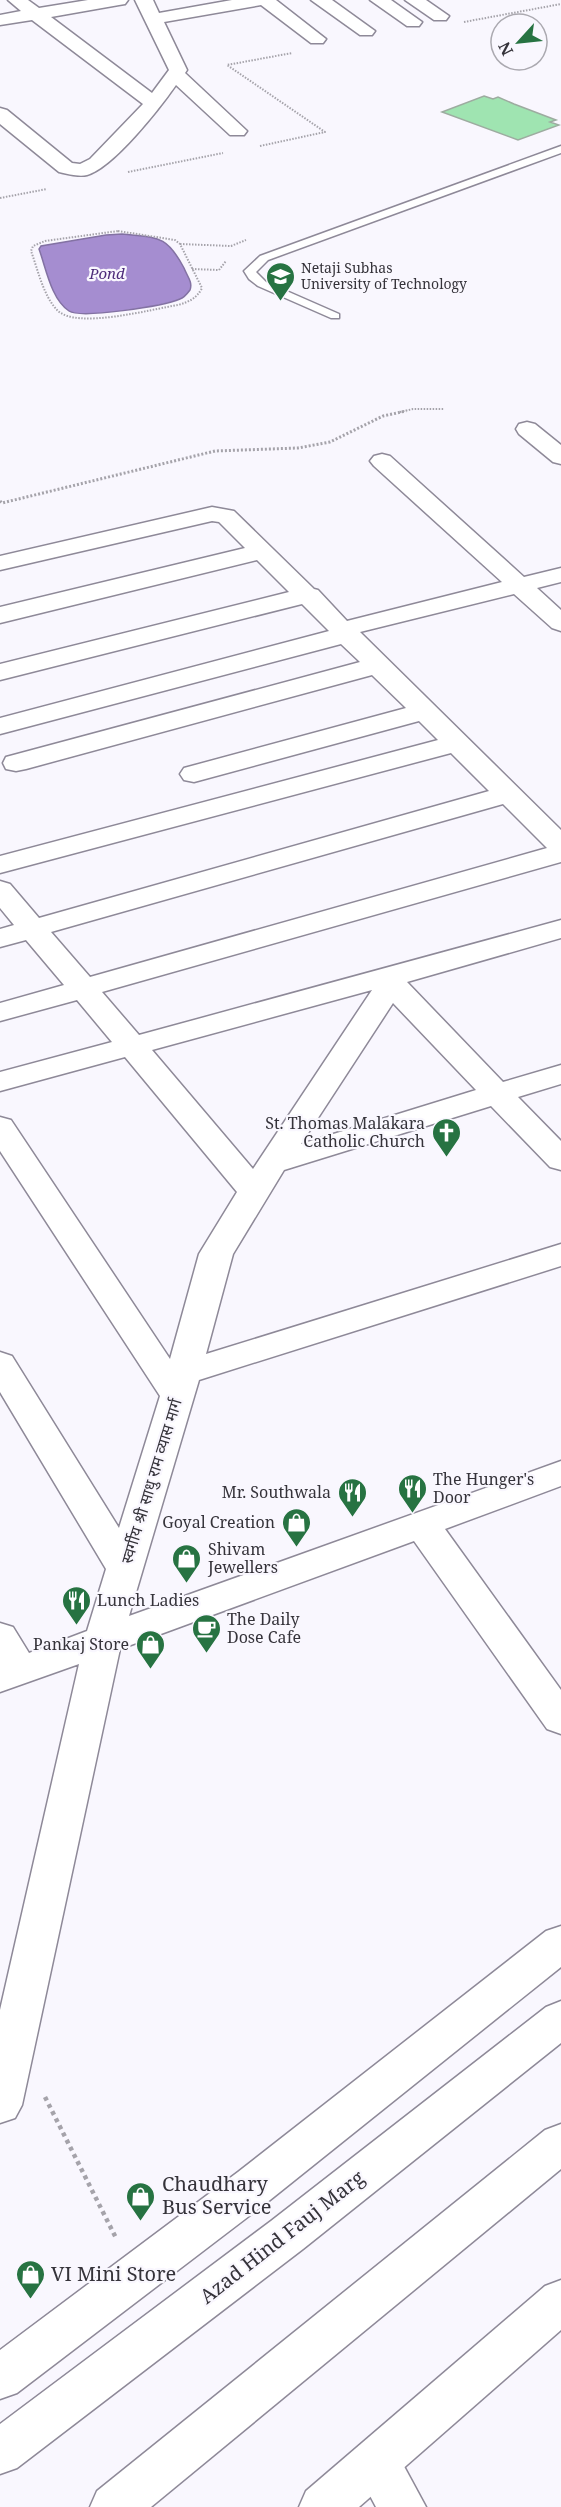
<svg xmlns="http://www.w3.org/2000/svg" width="561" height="2507" font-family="'Noto Serif','Noto Sans Devanagari',serif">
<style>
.water{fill:#a58dd0;stroke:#8372a3;stroke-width:1.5}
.building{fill:#9fe4b1;stroke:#9daca0;stroke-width:1.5}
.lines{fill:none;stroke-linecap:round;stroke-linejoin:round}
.lane-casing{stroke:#8e8998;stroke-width:3}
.street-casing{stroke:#8e8998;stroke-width:3}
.secondary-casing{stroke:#8e8998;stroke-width:3}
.path-far2{stroke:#a5a3aa;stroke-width:2;stroke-dasharray:1.5 1.5;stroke-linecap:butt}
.path-far1{stroke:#a5a3aa;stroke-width:3;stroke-dasharray:2 2;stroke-linecap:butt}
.path{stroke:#a5a3aa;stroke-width:4.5;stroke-dasharray:4 4;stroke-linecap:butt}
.lane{fill:#fff;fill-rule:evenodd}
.street{fill:#fff;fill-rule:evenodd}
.secondary{fill:#fff;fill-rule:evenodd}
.labels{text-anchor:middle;stroke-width:4.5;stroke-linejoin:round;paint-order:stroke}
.far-poi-label{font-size:14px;fill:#35333a;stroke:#f9f7fe;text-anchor:start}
.far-water-label{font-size:15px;font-style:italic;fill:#4d2b7a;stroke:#f9f7fe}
.poi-label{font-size:16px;fill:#35333a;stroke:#f9f7fe;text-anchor:end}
.street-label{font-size:16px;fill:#35333a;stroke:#f9f7fe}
.near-poi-label{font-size:20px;fill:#35333a;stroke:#f9f7fe;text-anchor:start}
.near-street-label{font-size:20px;fill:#35333a;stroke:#f9f7fe}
</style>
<rect width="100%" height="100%" fill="#f9f7fe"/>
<path class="water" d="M122,234C157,238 166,234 184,268C187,276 193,282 190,290C187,294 184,298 180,299C164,306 81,319 69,311C51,299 46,268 39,249L41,246L106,235Z"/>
<polygon class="building" points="484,96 493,99 498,97 514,104 556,120 550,122 559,125 518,140 442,112"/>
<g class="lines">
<defs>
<polygon id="lane" points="561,146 561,153 268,260 256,272 266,282 339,314 339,318 331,318 258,286 249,279 244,271 260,256"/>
<g id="street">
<path d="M8,0H28L39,8L88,0H128L125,4L119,5L51,17L152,93L169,70L135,0H153L159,13L232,0H276L326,39L323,43H311L261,5L164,22L187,70L185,73L247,131L244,135H230L176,85C160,108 113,168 87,175C79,177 68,174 59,172L0,124V108L7,110L72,163L80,164L90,159L143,104L32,20L0,25V15L21,11Z"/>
<polygon points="311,0 332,0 375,31 372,35 360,35"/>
<polygon points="370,0 391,0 422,22 419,26 407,26"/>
<polygon points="405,0 426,0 449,16 446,20 434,20"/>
<polygon points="527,422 535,424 561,445 561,464 553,462 519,434 516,429 519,424"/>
<path d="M382,454L390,456L524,577L561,568V582L537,588L561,610V631L552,628L514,594L360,632L561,830V862L102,992L139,1035L561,920V938L407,982L503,1082L561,1065V1084L518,1097L561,1141V1170L550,1167L491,1106L284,1170L233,1254L206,1354L561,1244V1266L199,1380L129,1616L561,1461V1486L445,1529L561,1690V1734L547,1729L414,1541L120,1649L22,2105L15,2118L0,2123V2010L79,1664L0,1692V1623L13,1627L29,1653L87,1631L106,1569L0,1392V1352L12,1356L119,1528L160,1396L0,1151V1117L11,1120L170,1359L199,1254L237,1192L125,1057L0,1091V1072L112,1042L77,1000L0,1021V1003L64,985L26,940L0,947V929L14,925L0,908V881L10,884L39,918L489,791L451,753L0,873V856L438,740L419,721L194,782L184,780L180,774L184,768L406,708L372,675L26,769L16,771L6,769L3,763L6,757L360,662L341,644L0,734V718L329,631L302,604L0,680V664L289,592L257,560L0,623V607L245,548L219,522L212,521L0,570V556L212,507L234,511L314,589L318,590L347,621L502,582L374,466L370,461L374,456ZM503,804L547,848L90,977L51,932ZM372,990L253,1169L152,1050ZM393,1003L476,1090L301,1144Z"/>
<polygon points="561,1926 561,1967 270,2200 17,2393 0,2399 0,2350 238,2172 546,1931"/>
<polygon points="376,2440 393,2446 426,2507 376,2507 352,2462 359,2446"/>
</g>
<g id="secondary">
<polygon points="561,2001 561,2043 303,2249 17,2468 0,2474 0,2424 271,2221 546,2007"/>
<polygon points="561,2124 561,2169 151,2507 90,2507 97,2491 545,2130"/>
<polygon points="561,2280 561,2330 359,2507 299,2507 306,2491 545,2286"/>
</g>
</defs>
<use href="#lane" class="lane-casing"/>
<use href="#street" class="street-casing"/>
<use href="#secondary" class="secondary-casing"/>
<g class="path-far2">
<polyline points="464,22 561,4"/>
<polyline points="260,146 325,132 227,65 292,53"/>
<polyline points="128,172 223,153"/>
<polyline points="0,198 47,189"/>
<path d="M118,231L175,240L180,244L202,288C197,298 189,302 178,305C152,309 76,330 57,310C43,295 38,270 31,251L33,246L45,241Z"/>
<polyline points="180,244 231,246 246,240"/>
<polyline points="192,269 219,270"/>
<polyline points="219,270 226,261"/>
<polyline points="400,412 413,409 444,409"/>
</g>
<polyline class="path-far1" points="0,501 2,503 215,451 298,448 330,442 383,416 406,411"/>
<polyline class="path" points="45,2097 116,2238"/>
<use href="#lane" class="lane"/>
<use href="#street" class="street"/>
<use href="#secondary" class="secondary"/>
</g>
<defs>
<symbol id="university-pin" viewBox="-11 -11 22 30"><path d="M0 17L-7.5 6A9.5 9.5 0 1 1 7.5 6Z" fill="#277342" stroke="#f9f7fe"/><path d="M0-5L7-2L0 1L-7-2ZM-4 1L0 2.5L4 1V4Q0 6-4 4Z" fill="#fff"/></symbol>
<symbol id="church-pin" viewBox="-11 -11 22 30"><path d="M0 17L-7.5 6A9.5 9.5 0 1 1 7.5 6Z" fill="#277342" stroke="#f9f7fe"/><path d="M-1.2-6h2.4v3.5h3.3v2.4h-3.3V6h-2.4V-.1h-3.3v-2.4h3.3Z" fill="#fff"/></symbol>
<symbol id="restaurant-pin" viewBox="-11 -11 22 30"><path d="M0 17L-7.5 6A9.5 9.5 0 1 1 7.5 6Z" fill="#277342" stroke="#f9f7fe"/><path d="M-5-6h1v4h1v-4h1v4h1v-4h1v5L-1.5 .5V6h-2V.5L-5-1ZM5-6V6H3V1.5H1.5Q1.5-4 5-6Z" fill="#fff"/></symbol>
<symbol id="shop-pin" viewBox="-11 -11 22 30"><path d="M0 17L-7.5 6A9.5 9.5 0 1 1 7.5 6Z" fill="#277342" stroke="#f9f7fe"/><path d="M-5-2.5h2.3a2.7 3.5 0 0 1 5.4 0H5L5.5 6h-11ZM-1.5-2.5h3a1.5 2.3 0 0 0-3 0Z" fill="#fff"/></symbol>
<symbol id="cafe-pin" viewBox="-11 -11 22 30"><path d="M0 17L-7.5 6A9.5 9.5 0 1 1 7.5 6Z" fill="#277342" stroke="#f9f7fe"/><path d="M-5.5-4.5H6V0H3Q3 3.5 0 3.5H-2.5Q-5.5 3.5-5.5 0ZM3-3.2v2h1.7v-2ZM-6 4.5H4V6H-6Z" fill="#fff"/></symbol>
</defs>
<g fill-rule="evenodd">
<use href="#university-pin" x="264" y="260" width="33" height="45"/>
<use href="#church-pin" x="430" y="1116" width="33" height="45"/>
<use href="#restaurant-pin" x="396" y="1472" width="33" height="45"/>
<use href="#restaurant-pin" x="336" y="1476" width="33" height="45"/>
<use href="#shop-pin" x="280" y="1506" width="33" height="45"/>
<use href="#shop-pin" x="170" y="1542" width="33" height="45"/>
<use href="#restaurant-pin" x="60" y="1584" width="33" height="45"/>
<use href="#cafe-pin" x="190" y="1612" width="33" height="45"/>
<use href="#shop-pin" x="134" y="1628" width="33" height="45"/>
<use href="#shop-pin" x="124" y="2180" width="33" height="45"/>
<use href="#shop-pin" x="14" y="2258" width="33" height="45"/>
</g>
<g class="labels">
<g class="far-poi-label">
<text x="301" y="273">Netaji Subhas<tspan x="301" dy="16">University of Technology</tspan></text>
</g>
<g class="far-water-label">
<text x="107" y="279">Pond</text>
</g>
<g class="poi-label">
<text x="425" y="1129">St. Thomas Malakara<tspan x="425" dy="18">Catholic Church</tspan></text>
<text x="433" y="1485" text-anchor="start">The Hunger's<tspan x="433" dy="18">Door</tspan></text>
<text x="331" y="1498">Mr. Southwala</text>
<text x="275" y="1528">Goyal Creation</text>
<text x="208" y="1555" text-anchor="start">Shivam<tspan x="208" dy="18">Jewellers</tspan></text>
<text x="97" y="1606" text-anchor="start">Lunch Ladies</text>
<text x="227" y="1625" text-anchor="start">The Daily<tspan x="227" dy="18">Dose Cafe</tspan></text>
<text x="129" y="1650">Pankaj Store</text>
</g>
<g class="street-label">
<text transform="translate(151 1481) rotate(-73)" y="6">स्वर्गीय श्री साधु राम व्यास मार्ग</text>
</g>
<g class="near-poi-label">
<text x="162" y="2191">Chaudhary<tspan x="162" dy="23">Bus Service</tspan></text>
<text x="51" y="2281">VI Mini Store</text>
</g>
<g class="near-street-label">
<text transform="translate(282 2237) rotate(-38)" y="7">Azad Hind Fauj Marg</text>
</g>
</g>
<g transform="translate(519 42) rotate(243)"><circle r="28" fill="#f9f7fe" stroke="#aba9b0" stroke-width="1.5"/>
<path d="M0-4.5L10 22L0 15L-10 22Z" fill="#277342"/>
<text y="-9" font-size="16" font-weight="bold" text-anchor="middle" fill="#35333a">N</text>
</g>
</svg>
